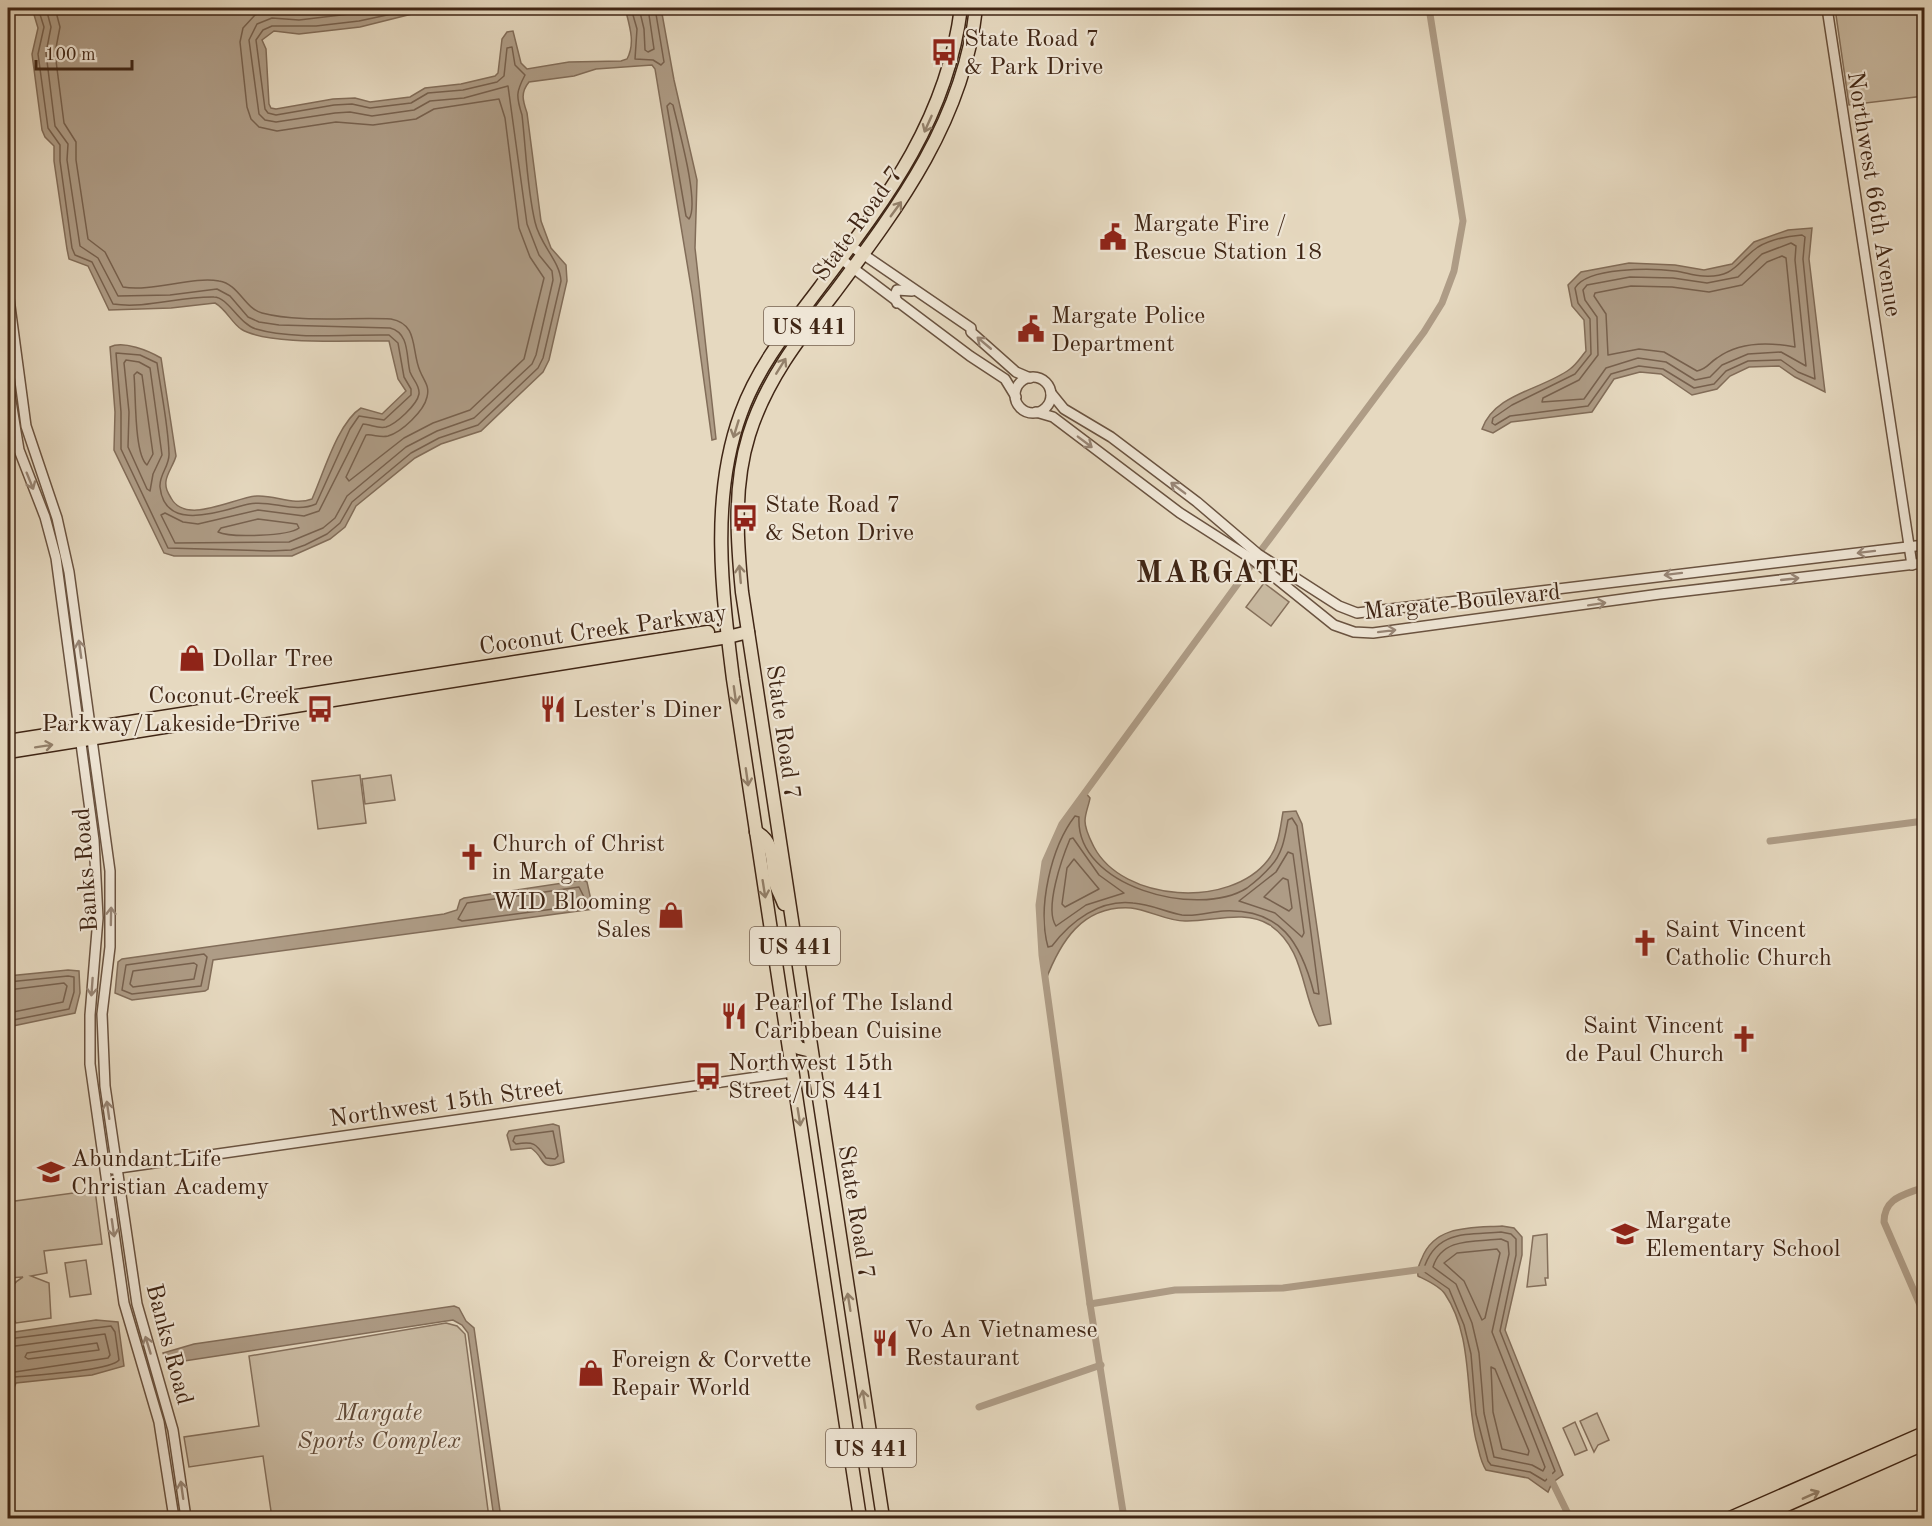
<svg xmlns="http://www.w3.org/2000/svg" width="1932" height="1526" font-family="'Old Standard TT',serif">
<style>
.green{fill:#cabba3;stroke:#85705c;stroke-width:1.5}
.water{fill:#ae9c86;stroke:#826d59;stroke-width:1.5}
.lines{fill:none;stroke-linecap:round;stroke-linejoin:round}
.shore{stroke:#77614e;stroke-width:1.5}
.canal{stroke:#ae9c86;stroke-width:7}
.minor-casing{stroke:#6a5340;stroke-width:12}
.major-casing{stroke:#402615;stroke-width:15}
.minor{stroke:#efe6d6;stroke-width:9}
.major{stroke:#e6d9c0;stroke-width:12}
.oneway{stroke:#93806a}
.oneway2{stroke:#988676}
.labels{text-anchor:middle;stroke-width:4.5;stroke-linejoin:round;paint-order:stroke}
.shield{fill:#efe6d6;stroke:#74604f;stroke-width:1.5}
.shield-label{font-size:22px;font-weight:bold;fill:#402615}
.poi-label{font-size:24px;fill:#402615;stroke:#efe6d6;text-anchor:start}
.street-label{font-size:24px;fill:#402615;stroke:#efe6d6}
.park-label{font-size:24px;font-style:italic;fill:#624b38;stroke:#efe6d6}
.district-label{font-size:30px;font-weight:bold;letter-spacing:1.5px;fill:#402615;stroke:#efe6d6}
</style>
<rect width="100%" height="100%" fill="#e6d9c0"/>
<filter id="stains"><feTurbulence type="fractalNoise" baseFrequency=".00333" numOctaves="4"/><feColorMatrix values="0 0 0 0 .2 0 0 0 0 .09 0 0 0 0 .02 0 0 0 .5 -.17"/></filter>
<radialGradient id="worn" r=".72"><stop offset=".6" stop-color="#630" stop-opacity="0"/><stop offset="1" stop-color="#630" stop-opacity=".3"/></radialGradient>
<g class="green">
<polygon points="1835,8 1924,8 1924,96 1849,105"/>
<polygon points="1264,583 1289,602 1271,626 1246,607"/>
<polygon points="360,775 366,823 318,829 312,781"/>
<polygon points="391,775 395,800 365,804 362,779"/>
<path d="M95,1190L102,1244L44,1251L47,1273L31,1276L49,1283L51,1318L16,1323C4,1305 4,1288 23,1277L8,1278V1202Z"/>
<polygon points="1547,1234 1548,1278 1545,1278 1546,1285 1527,1287 1533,1236"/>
<polygon points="86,1260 91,1294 70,1297 65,1263"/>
<polygon points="446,1323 457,1326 465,1334 489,1518 272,1518 263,1456 189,1467 184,1437 259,1426 249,1356"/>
<polygon points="1597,1413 1609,1440 1598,1445 1594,1452 1580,1421"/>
<polygon points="1575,1422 1587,1450 1575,1455 1563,1428"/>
</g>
<g class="water">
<path d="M32,8H436L360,27L299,34L274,31L262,40L266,49L269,104L271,108L276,109L333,99L355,98L370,102L410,97L425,88L461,84L495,76L498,73L502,39L507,32L513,31L521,63L527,69L569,62L621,61L627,59C636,43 629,24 625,8H661L674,80L697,180L695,248L716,439L712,440L692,293L655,69L652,65L596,69L574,76L529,82C520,93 523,101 527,113L541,221L551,248L566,265L567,281L549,360L543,372L481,431L441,444L415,458L356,506L345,527L330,539L292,556H174L164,553L114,450L115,412L110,347C123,340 149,351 161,358L176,456C174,464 167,473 166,481C165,488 168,493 171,498C186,526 235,497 257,496C276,495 294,506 312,499C323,475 338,422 361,408L382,414L406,391L398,379L389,341C355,340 268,346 241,329C231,322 226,309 215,303L171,308L109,310L88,266L69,259L67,249L54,161V146L45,137L42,130L32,54L38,28Z"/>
<path d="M1812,228L1809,259L1825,392L1795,377L1779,366L1749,367L1730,376L1717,389L1692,395L1661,374L1640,372L1614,379L1592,412L1511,422L1493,433L1482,429C1495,393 1542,390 1570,369C1576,365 1581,357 1586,351L1584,320L1572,306L1568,285L1581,272L1629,263L1675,265L1704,270L1732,264L1754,242L1788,230Z"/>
<path d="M1084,791L1090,798C1089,805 1085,813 1085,821C1085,830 1090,839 1094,847C1123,902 1230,909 1268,860C1279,846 1280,829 1283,812L1296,811L1302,824L1331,1024L1319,1026C1301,992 1305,949 1270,925C1244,909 1212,922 1185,921C1167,921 1149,910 1131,908C1082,905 1060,942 1045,982C1040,943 1033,898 1046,860C1054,835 1069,813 1084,791Z"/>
<polygon points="583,880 587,882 593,909 213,960 208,989 205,991 132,1000 115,993 118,962 122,959 444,914 457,910 460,900 464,898"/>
<polygon points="68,970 79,971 80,993 75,1013 8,1027 8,976"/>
<path d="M553,1124L559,1126L564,1162C539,1172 546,1158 531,1148L511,1150L507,1135L509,1131Z"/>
<path d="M1502,1226L1514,1228L1522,1237V1255L1505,1330L1563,1475L1552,1483L1548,1492L1528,1478L1486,1470C1480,1461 1479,1450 1476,1440C1465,1393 1473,1335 1445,1294C1440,1286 1426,1280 1418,1276C1417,1269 1419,1265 1422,1258C1435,1225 1471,1228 1502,1226Z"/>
<polygon points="454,1306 459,1308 466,1321 474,1328 501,1518 494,1518 468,1333 462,1325 453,1320 171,1363 167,1363 163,1353 194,1344"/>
<polygon points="96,1320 118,1322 124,1366 92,1375 16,1383 14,1388 8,1390 8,1333"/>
</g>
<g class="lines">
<g class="shore">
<path d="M38,8L44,27L38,54L48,128L60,145V161L72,248L75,255L92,262L113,304C146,309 181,296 214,297C228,297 239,324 256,329C293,340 351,334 389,335L398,343L404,377L411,389V395L384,420L359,416L350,429L316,504C294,514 271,499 249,504C222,510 165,534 160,487C159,474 170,466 169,453C168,423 161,392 157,363L140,355L116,353L121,412V449L168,548L270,551L291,550L305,545L327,534L340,523L352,502L411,453L439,438L478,425L538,368L543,358L561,281C560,261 540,245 535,222C527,188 526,150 522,115C516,96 516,92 525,75L515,65L512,47L507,48L504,76L497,82L463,90L428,93L411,103L370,108L352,104L334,105L276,115L268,113L265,109L256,40L263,30L272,26H316L359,21L420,8"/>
<path d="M46,8L51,27L46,53L55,126L68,144L67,160L80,246L98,258L118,296L170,295L217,289L230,296L248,317L259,322L279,325L390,328C410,333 406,357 410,372C413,380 420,385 419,394C417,405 396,424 386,427C378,429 370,424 363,424L319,511L304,516L258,510L198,524L183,522L165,513L161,515L175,543L289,542L323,528L335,518L347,496L406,447L437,431L474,418L532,364L536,355L553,280L552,271L539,255L527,224L508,86L464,98L430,101L414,110L372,116L350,112L335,113L276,122L265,120L259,114L249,40L257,24L272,18L299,20L358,13L381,8"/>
<path d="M55,8L60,27L55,53L64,123L76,142V160L88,239L105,252L123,287C152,292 193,276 219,281C239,284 244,308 262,313C300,323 351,317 391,319C419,324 411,351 420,371C424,381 430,386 427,397C424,411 402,432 388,436C380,438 373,434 366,435L346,477L349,481L404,438L433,423L470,410L524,359L544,278L530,257L519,228L505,118L499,99L434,109L416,119L373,125L336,122L277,131L259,127L251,119L247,107L240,42L243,28L255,15L269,9L299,11L333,8"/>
<polyline points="631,8 637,29 635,59 653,60 661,65 664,62 655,8"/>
<polyline points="639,8 644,29 645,50 648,52 654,49 648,8"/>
<path d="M670,103L673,105C678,127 700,203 689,219L686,216L667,106Z"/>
<path d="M1802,235L1805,237L1803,259L1815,379L1798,372L1781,360L1748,361L1726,371L1714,384L1694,388L1663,369L1639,366L1611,374L1588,406L1510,416L1495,425L1492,423L1493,418L1512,405L1575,374L1591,354L1590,319L1578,303L1575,288C1587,267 1652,268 1675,271C1684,272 1694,276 1703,276C1736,278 1737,261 1758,247C1770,240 1788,236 1802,235Z"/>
<polygon points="1791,243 1796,246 1795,260 1806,366 1781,352 1748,354 1722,365 1710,377 1695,380 1666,362 1638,358 1606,368 1584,399 1542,402 1543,398 1579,380 1598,355 1597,317 1585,300 1583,290 1587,285 1630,277 1673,278 1707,283 1738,277 1762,254"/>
<path d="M1782,256L1786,258L1795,347C1769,342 1740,341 1717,358C1709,363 1707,369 1697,371L1664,352L1639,349L1608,355L1606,314L1594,296L1595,293L1631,286L1672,287L1709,292L1742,285L1767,262Z"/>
<polygon points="126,360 139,362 150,368 162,455 153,474 150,491 147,489 128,447 129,412 124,363"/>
<path d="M137,372L142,375L153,454L147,465C134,454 136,395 134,375Z"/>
<path d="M258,519L297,524L299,528C289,536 230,538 218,532L221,528Z"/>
<path d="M1075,816L1079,817C1075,887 1198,919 1247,888C1255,882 1265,873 1271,866C1283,853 1285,836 1288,820L1292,818L1297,826L1319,994L1314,993C1301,943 1281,908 1223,911C1210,912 1195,917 1182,915C1166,912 1150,904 1133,903C1100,899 1071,921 1052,946L1048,947C1037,908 1051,847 1075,816Z"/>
<path d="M1073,838L1099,875L1124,893L1086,905L1056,926C1044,909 1062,858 1070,839Z"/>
<polygon points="1288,852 1293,854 1304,933 1302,937 1275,913 1239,901 1276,872"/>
<polygon points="1074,859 1099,889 1065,907 1062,904 1067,868"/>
<polygon points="1283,878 1288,880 1292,908 1289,911 1264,897"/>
<polygon points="579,887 586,901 584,905 462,921 458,919 467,903"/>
<polygon points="204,954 207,957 201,986 132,994 122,990 126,965"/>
<polygon points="194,963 197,965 194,979 133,987 130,984 133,971"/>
<polyline points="8,982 68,976 74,977 74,992 69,1009 8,1021"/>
<polyline points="8,990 64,983 67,986 63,1002 8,1013"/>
<path d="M553,1131L558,1156L555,1159L546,1158C536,1144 535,1141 516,1144L513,1141L515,1136Z"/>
<path d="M1501,1232L1511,1234L1516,1239V1255L1500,1331L1555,1471L1545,1481L1530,1472L1491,1465L1488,1461L1476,1414L1471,1354L1464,1325L1449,1289L1423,1271C1435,1230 1465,1235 1501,1232Z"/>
<path d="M1501,1239L1508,1242L1509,1254L1492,1332L1545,1467L1543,1471L1532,1465L1494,1457L1484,1413L1479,1353L1472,1323L1456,1284L1433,1267C1442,1237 1475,1242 1501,1239Z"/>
<polygon points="1497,1249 1500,1253 1485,1318 1482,1320 1464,1281 1444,1263 1457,1253"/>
<path d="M8,1339L111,1326L115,1332L119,1360C110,1371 33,1375 15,1377L8,1384"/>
<polygon points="97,1343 99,1350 28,1359 25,1357 27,1353"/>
<polyline points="8,1347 105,1334 110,1355 108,1358 8,1373"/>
<polygon points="1491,1367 1495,1369 1529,1451 1528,1455 1502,1449 1493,1412"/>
</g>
<g class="canal">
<polyline points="1262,549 1424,332 1442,303 1454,271 1463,221 1429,8"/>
<polyline points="1770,841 1924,821"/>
<path d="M1924,1187C1905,1195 1884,1197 1884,1222L1924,1314"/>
<polyline points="1090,1304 1175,1290 1283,1288 1424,1269"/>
<polyline points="979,1407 1101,1365"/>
<polyline points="1549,1475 1570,1518"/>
<polyline points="1124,1518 1090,1304 1042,955 1039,905 1045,862 1062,824 1250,567"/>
</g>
<defs>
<g id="minor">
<polyline points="1827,8 1912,565"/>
<polyline points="851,246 971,328 971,332 1016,372 1030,378"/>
<polyline points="841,259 970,356 1005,379 1016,397"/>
<polyline points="8,291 26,426 57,518 69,572 110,871 110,947 102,1014 105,1086 137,1304 173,1430 186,1518"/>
<polyline points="897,303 895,295 897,290 912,291"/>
<circle cx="1033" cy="395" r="18"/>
<polyline points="8,383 19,450 45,517 56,558 94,840 98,918 90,1015 90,1064 124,1303 159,1422 174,1518"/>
<polyline points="1051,393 1064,409 1111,437 1197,502 1258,554 1339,606 1357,613 1924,545"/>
<polyline points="1036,412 1053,417 1180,513 1252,559 1334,625 1354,632 1373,633 1660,594 1924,563"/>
<polyline points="112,1169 792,1072"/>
</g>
<g id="major">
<polyline points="8,741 708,632"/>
<polyline points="8,752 728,637 748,632"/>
<path d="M756,832C775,841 772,863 775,882C777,889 781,896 784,904"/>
<polyline points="787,1032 799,1048 811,1051"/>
<path d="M860,1518L733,679C722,592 710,497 741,413C758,366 790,327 820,287C886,199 947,120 961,8"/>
<path d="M883,1518L742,592C737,541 733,486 749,435C766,380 800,337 835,292C900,205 964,119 976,8"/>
<polyline points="1730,1518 1924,1433"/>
<polyline points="1757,1518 1924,1444"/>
</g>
</defs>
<use href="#minor" class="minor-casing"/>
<use href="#major" class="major-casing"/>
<use href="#minor" class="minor"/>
<use href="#major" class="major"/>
</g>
<defs><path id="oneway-shaft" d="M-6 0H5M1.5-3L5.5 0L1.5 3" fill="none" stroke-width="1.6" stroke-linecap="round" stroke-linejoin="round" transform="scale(1.5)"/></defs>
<g class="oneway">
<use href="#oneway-shaft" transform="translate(928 124) rotate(114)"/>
<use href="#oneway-shaft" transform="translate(896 209) rotate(-54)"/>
<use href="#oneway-shaft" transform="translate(781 366) rotate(-58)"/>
<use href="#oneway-shaft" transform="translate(736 429) rotate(107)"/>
<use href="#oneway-shaft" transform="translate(740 574) rotate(-95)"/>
<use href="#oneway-shaft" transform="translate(735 695) rotate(82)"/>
<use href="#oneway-shaft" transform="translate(44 746) rotate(-9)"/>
<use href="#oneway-shaft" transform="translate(747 777) rotate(82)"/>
<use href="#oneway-shaft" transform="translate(764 889) rotate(81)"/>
<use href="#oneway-shaft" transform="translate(799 1117) rotate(81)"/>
<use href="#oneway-shaft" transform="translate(849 1302) rotate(-99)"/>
<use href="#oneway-shaft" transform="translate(864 1399) rotate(-99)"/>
<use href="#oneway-shaft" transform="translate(1811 1495) rotate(-24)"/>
</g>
<g class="oneway2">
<use href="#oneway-shaft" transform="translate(984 343) rotate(-140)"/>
<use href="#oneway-shaft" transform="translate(1085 442) rotate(37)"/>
<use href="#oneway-shaft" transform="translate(30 481) rotate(68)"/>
<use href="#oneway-shaft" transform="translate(1178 488) rotate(-143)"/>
<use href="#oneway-shaft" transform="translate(1866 552) rotate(173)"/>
<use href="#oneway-shaft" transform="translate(1673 574) rotate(173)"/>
<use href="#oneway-shaft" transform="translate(1790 579) rotate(-6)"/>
<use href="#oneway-shaft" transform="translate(1597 604) rotate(-9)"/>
<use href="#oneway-shaft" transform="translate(1387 631) rotate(-7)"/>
<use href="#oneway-shaft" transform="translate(80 649) rotate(-98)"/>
<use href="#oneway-shaft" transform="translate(111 916) rotate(-89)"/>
<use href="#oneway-shaft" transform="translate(92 987) rotate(94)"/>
<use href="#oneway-shaft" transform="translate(108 1110) rotate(-98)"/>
<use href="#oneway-shaft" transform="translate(113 1228) rotate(82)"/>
<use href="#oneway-shaft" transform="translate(148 1345) rotate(-107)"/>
<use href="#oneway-shaft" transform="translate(182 1490) rotate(-98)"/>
</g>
<defs>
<symbol id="bus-bare" viewBox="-9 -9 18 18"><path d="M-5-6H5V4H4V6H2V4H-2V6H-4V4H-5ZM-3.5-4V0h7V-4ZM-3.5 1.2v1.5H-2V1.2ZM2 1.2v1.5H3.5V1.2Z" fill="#8f2418" stroke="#efe6d6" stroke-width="2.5" paint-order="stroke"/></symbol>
<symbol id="civic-bare" viewBox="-9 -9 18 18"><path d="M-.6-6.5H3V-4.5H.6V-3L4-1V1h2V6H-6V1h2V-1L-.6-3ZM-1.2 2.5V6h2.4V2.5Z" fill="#8f2418" stroke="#efe6d6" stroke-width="2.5" paint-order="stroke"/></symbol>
<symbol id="shop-bare" viewBox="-9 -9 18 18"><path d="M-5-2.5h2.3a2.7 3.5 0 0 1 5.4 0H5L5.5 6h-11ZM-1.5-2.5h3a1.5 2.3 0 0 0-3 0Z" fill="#8f2418" stroke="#efe6d6" stroke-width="2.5" paint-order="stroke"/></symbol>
<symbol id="restaurant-bare" viewBox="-9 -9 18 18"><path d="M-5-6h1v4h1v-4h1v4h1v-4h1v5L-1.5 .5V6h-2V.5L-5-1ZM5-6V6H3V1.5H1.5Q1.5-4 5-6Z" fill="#8f2418" stroke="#efe6d6" stroke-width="2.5" paint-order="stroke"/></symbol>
<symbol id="church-bare" viewBox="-9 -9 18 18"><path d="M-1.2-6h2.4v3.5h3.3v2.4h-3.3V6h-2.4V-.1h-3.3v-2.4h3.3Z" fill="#8f2418" stroke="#efe6d6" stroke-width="2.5" paint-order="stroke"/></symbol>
<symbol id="school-bare" viewBox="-9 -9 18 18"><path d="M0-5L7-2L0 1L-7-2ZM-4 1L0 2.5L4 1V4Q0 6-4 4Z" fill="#8f2418" stroke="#efe6d6" stroke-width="2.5" paint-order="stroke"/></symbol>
</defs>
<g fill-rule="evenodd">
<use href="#bus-bare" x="925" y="33" width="38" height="38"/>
<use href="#civic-bare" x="1094" y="218" width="38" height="38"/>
<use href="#civic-bare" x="1012" y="310" width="38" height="38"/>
<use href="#bus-bare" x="726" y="499" width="38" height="38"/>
<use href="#shop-bare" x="173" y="639" width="38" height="38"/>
<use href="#bus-bare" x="301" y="690" width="38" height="38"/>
<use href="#restaurant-bare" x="534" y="690" width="38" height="38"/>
<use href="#church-bare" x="453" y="838" width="38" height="38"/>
<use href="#shop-bare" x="652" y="896" width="38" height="38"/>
<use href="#church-bare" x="1626" y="924" width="38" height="38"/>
<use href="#restaurant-bare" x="715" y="997" width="38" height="38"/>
<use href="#church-bare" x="1725" y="1020" width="38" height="38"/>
<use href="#bus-bare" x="689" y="1057" width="38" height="38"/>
<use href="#school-bare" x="32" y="1153" width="38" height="38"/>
<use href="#school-bare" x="1606" y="1215" width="38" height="38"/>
<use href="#restaurant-bare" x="866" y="1324" width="38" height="38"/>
<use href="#shop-bare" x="572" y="1354" width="38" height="38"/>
</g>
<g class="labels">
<g class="shield">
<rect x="764" y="307" width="90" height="38" rx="4.5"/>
<rect x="750" y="927" width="90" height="38" rx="4.5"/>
<rect x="826" y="1429" width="90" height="38" rx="4.5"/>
</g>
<g class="shield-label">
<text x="809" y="334">US 441</text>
<text x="795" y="954">US 441</text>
<text x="871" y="1456">US 441</text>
</g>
<g class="poi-label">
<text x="964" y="46">State Road 7<tspan x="964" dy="28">&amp; Park Drive</tspan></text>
<text x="1133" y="231">Margate Fire /<tspan x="1133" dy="28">Rescue Station 18</tspan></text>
<text x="1051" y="323">Margate Police<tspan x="1051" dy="28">Department</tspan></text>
<text x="765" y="512">State Road 7<tspan x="765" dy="28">&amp; Seton Drive</tspan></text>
<text x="212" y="666">Dollar Tree</text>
<text x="300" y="703" text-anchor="end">Coconut Creek<tspan x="300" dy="28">Parkway/Lakeside Drive</tspan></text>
<text x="573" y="717">Lester's Diner</text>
<text x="492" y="851">Church of Christ<tspan x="492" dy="28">in Margate</tspan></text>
<text x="651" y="909" text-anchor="end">WID Blooming<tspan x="651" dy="28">Sales</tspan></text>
<text x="1665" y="937">Saint Vincent<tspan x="1665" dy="28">Catholic Church</tspan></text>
<text x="754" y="1010">Pearl of The Island<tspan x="754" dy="28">Caribbean Cuisine</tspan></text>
<text x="1724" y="1033" text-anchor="end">Saint Vincent<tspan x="1724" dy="28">de Paul Church</tspan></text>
<text x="728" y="1070">Northwest 15th<tspan x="728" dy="28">Street/US 441</tspan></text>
<text x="71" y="1166">Abundant Life<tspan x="71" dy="28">Christian Academy</tspan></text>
<text x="1645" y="1228">Margate<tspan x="1645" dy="28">Elementary School</tspan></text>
<text x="905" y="1337">Vo An Vietnamese<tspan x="905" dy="28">Restaurant</tspan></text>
<text x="611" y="1367">Foreign &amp; Corvette<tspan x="611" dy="28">Repair World</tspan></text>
</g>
<g class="street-label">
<text transform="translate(1875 194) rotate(81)" y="8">Northwest 66th Avenue</text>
<text transform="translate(857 223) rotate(-54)" y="8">State Road 7</text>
<text transform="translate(1462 601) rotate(-6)" y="8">Margate Boulevard</text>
<text transform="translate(603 629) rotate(-8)" y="8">Coconut Creek Parkway</text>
<text transform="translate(784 732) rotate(82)" y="8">State Road 7</text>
<text transform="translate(85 870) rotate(-94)" y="8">Banks Road</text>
<text transform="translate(446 1102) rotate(-8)" y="8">Northwest 15th Street</text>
<text transform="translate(857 1212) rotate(81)" y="8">State Road 7</text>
<text transform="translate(170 1344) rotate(75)" y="8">Banks Road</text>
</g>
<g class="park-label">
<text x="379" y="1420">Margate<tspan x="379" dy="28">Sports Complex</tspan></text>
</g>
<g class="district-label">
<text x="1218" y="582">MARGATE</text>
</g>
</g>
<rect width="1932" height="1526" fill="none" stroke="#e6d9c0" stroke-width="30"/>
<rect x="9" y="9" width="1914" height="1508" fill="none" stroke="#402615" stroke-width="3"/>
<rect x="15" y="15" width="1902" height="1496" fill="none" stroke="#402615" stroke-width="1.5"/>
<path d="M36 60v9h96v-9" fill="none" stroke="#402615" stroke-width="3"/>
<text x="45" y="60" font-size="18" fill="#402615" stroke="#efe6d6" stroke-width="4.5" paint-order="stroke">100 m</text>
<rect width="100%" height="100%" filter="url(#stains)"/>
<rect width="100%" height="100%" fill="url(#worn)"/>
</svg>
